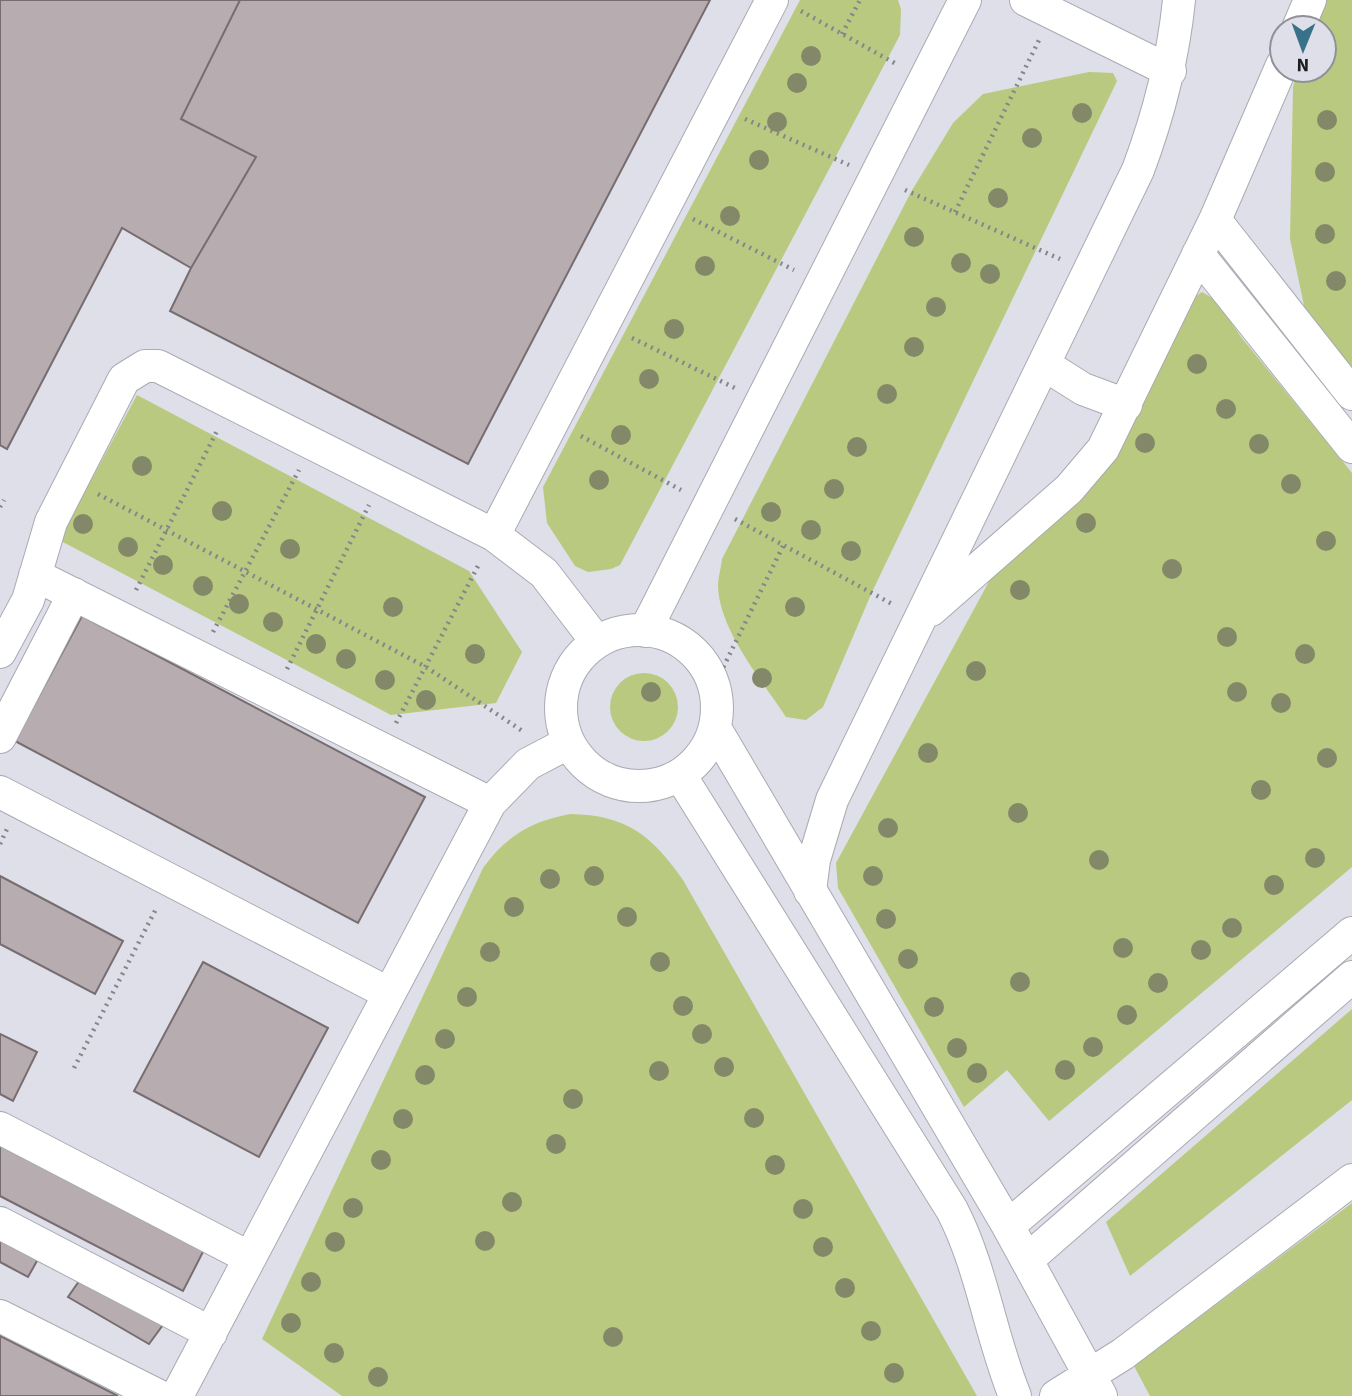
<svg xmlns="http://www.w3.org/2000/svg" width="1352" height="1396" font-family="'Source Sans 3',sans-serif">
	<rect width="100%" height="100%" fill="#dedfe8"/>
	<path fill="#b9c97f" d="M800,0H898L901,9L900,35L620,565L611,569L588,572L575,566L547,523L543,487Z
		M1321,0H1352V375L1306,315L1290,239L1293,87L1298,70H1324V28H1312Z
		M1089,72L1113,73L1117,81L872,592L823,707L806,720L786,717C763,682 719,630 718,586C718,578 721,568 722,559L911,192L953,123L983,94Z
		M1202,292L1217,301L1241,337L1352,473V867L1049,1121L1007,1070L964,1107L838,888L836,863L998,565L1118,430L1188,302Z
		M137,395L469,571L522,652L496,703L391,715L59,540Z
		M610 707a34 34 0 1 1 68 0a34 34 0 1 1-68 0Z
		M570,814C627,815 651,835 683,880L977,1396H342L262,1339L483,868C506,836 532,821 570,814Z
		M1352,1009V1100L1130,1276L1106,1222Z
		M1352,1203V1396H1150L1134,1366Z"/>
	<path fill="#b7adb1" stroke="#776d71" stroke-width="2" d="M0,0H240L181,119L256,157L191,268L122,228L7,449L0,445Z
		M240,0H710L468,464L170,311L191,268L256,157L181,119Z
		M82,616L425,797L358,923L15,741Z
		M0,876L123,941L95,994L0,944Z
		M203,962L328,1028L259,1157L134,1091Z
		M0,1034L37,1052L13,1101L0,1094Z
		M0,1139L206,1246L183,1291L0,1196Z
		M0,1230L42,1252L28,1277L0,1262Z
		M84,1274L168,1318L149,1344L68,1297Z
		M0,1336L118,1396H0Z"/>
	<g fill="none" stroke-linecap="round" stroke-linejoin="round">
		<defs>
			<path id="minor" d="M1026,0L1170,71
				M1298,28L1310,0
				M1215,220L1352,394
				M1198,254L1352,447
				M1045,365L1083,389L1126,405
				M494,535L772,0
				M35,575L490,803
				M931,610L1069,489L1103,449L1215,220L1282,65
				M561 708a78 78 0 1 1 156 0a78 78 0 1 1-156 0Z
				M645,631L965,0
				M0,652L28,600L51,522L124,379L145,366H158L494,535L544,573L597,642
				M715,728L1008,1226L1101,1396
				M0,737L74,594
				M680,775L952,1210C982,1268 990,1335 1015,1396
				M0,792L388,993
				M810,891L814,860L832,800L1138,170C1159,114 1173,60 1179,0
				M0,1128L250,1258
				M0,1223L211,1333
				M1008,1226L1352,933
				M1027,1260L1352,977
				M0,1316L159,1396
				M177,1396L490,803L528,764L568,743
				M1056,1396L1123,1354L1352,1180"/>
		</defs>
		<use href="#minor" stroke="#a9aab3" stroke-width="34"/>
		<path stroke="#85868c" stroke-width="4.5" stroke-dasharray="2 5" stroke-linecap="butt" d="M801,11L898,65
			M842,34L860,0
			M745,119L849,165
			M905,190L1060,259
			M955,212L1039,40
			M693,219L794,270
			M632,338L735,388
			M581,436L681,490
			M98,494L426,667L524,732
			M0,507L4,500
			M735,519L894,605
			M136,590L218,429
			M213,632L299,470
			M287,669L369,505
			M714,686L783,546
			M396,723L479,564
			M0,844L7,829
			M74,1068L157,907"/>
		<use href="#minor" stroke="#fff" stroke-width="32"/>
	</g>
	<g fill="#838968">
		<circle cx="811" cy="56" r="10"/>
		<circle cx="797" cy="83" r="10"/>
		<circle cx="1082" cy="113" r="10"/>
		<circle cx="1327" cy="120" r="10"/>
		<circle cx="777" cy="122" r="10"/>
		<circle cx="1032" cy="138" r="10"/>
		<circle cx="759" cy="160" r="10"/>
		<circle cx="1325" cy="172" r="10"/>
		<circle cx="998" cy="198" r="10"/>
		<circle cx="730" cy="216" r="10"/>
		<circle cx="1325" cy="234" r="10"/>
		<circle cx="914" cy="237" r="10"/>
		<circle cx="961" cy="263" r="10"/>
		<circle cx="705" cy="266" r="10"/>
		<circle cx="990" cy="274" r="10"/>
		<circle cx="1336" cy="281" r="10"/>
		<circle cx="936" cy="307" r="10"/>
		<circle cx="674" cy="329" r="10"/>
		<circle cx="914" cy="347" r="10"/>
		<circle cx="1197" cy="364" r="10"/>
		<circle cx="649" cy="379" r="10"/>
		<circle cx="887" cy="394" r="10"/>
		<circle cx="1226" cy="409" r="10"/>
		<circle cx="621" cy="435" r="10"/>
		<circle cx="1145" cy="443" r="10"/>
		<circle cx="1259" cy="444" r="10"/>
		<circle cx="857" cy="447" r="10"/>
		<circle cx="142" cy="466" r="10"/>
		<circle cx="599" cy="480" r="10"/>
		<circle cx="1291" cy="484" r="10"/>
		<circle cx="834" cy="489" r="10"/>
		<circle cx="222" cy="511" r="10"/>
		<circle cx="771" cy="512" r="10"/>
		<circle cx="1086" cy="523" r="10"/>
		<circle cx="83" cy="524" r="10"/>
		<circle cx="811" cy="530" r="10"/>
		<circle cx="1326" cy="541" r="10"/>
		<circle cx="128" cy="547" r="10"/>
		<circle cx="290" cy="549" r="10"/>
		<circle cx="851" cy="551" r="10"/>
		<circle cx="163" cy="565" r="10"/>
		<circle cx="1172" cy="569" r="10"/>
		<circle cx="203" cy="586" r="10"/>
		<circle cx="1020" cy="590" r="10"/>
		<circle cx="239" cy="604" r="10"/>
		<circle cx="393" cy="607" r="10"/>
		<circle cx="795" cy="607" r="10"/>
		<circle cx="273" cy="622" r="10"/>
		<circle cx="1227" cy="637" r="10"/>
		<circle cx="316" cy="644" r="10"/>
		<circle cx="475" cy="654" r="10"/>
		<circle cx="1305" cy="654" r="10"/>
		<circle cx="346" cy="659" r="10"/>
		<circle cx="976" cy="671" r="10"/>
		<circle cx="762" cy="678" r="10"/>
		<circle cx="385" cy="680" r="10"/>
		<circle cx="651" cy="692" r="10"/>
		<circle cx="1237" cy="692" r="10"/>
		<circle cx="426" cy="700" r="10"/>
		<circle cx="1281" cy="703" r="10"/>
		<circle cx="928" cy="753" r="10"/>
		<circle cx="1327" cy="758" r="10"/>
		<circle cx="1261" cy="790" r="10"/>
		<circle cx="1018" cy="813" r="10"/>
		<circle cx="888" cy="828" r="10"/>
		<circle cx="1315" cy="858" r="10"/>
		<circle cx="1099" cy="860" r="10"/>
		<circle cx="594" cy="876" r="10"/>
		<circle cx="873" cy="876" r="10"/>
		<circle cx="550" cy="879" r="10"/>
		<circle cx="1274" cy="885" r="10"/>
		<circle cx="514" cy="907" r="10"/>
		<circle cx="627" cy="917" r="10"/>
		<circle cx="886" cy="919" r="10"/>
		<circle cx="1232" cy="928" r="10"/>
		<circle cx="1123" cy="948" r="10"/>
		<circle cx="1201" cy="950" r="10"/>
		<circle cx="490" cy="952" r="10"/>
		<circle cx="908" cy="959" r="10"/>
		<circle cx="660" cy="962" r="10"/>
		<circle cx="1020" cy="982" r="10"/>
		<circle cx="1158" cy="983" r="10"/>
		<circle cx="467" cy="997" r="10"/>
		<circle cx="683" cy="1006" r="10"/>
		<circle cx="934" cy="1007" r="10"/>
		<circle cx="1127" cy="1015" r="10"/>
		<circle cx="702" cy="1034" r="10"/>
		<circle cx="445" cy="1039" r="10"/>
		<circle cx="1093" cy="1047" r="10"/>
		<circle cx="957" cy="1048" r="10"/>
		<circle cx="724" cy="1067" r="10"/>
		<circle cx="1065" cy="1070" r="10"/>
		<circle cx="659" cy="1071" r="10"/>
		<circle cx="977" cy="1073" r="10"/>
		<circle cx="425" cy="1075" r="10"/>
		<circle cx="573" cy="1099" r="10"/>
		<circle cx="754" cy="1118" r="10"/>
		<circle cx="403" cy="1119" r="10"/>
		<circle cx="556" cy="1144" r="10"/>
		<circle cx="381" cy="1160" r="10"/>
		<circle cx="775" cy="1165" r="10"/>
		<circle cx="512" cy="1202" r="10"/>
		<circle cx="353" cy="1208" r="10"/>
		<circle cx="803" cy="1209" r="10"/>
		<circle cx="485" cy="1241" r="10"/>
		<circle cx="335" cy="1242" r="10"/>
		<circle cx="823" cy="1247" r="10"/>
		<circle cx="311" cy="1282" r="10"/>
		<circle cx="845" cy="1288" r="10"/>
		<circle cx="291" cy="1323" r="10"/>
		<circle cx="871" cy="1331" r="10"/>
		<circle cx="613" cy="1337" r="10"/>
		<circle cx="334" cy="1353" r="10"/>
		<circle cx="894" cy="1373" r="10"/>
		<circle cx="378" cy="1377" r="10"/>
	</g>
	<g transform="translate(1303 49) rotate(181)"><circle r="33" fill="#dedfe8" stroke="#909198" stroke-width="2"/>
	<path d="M0-5L12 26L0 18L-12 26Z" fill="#38718a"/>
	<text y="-10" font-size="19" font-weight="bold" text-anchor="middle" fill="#1b1c1f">N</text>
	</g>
</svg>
